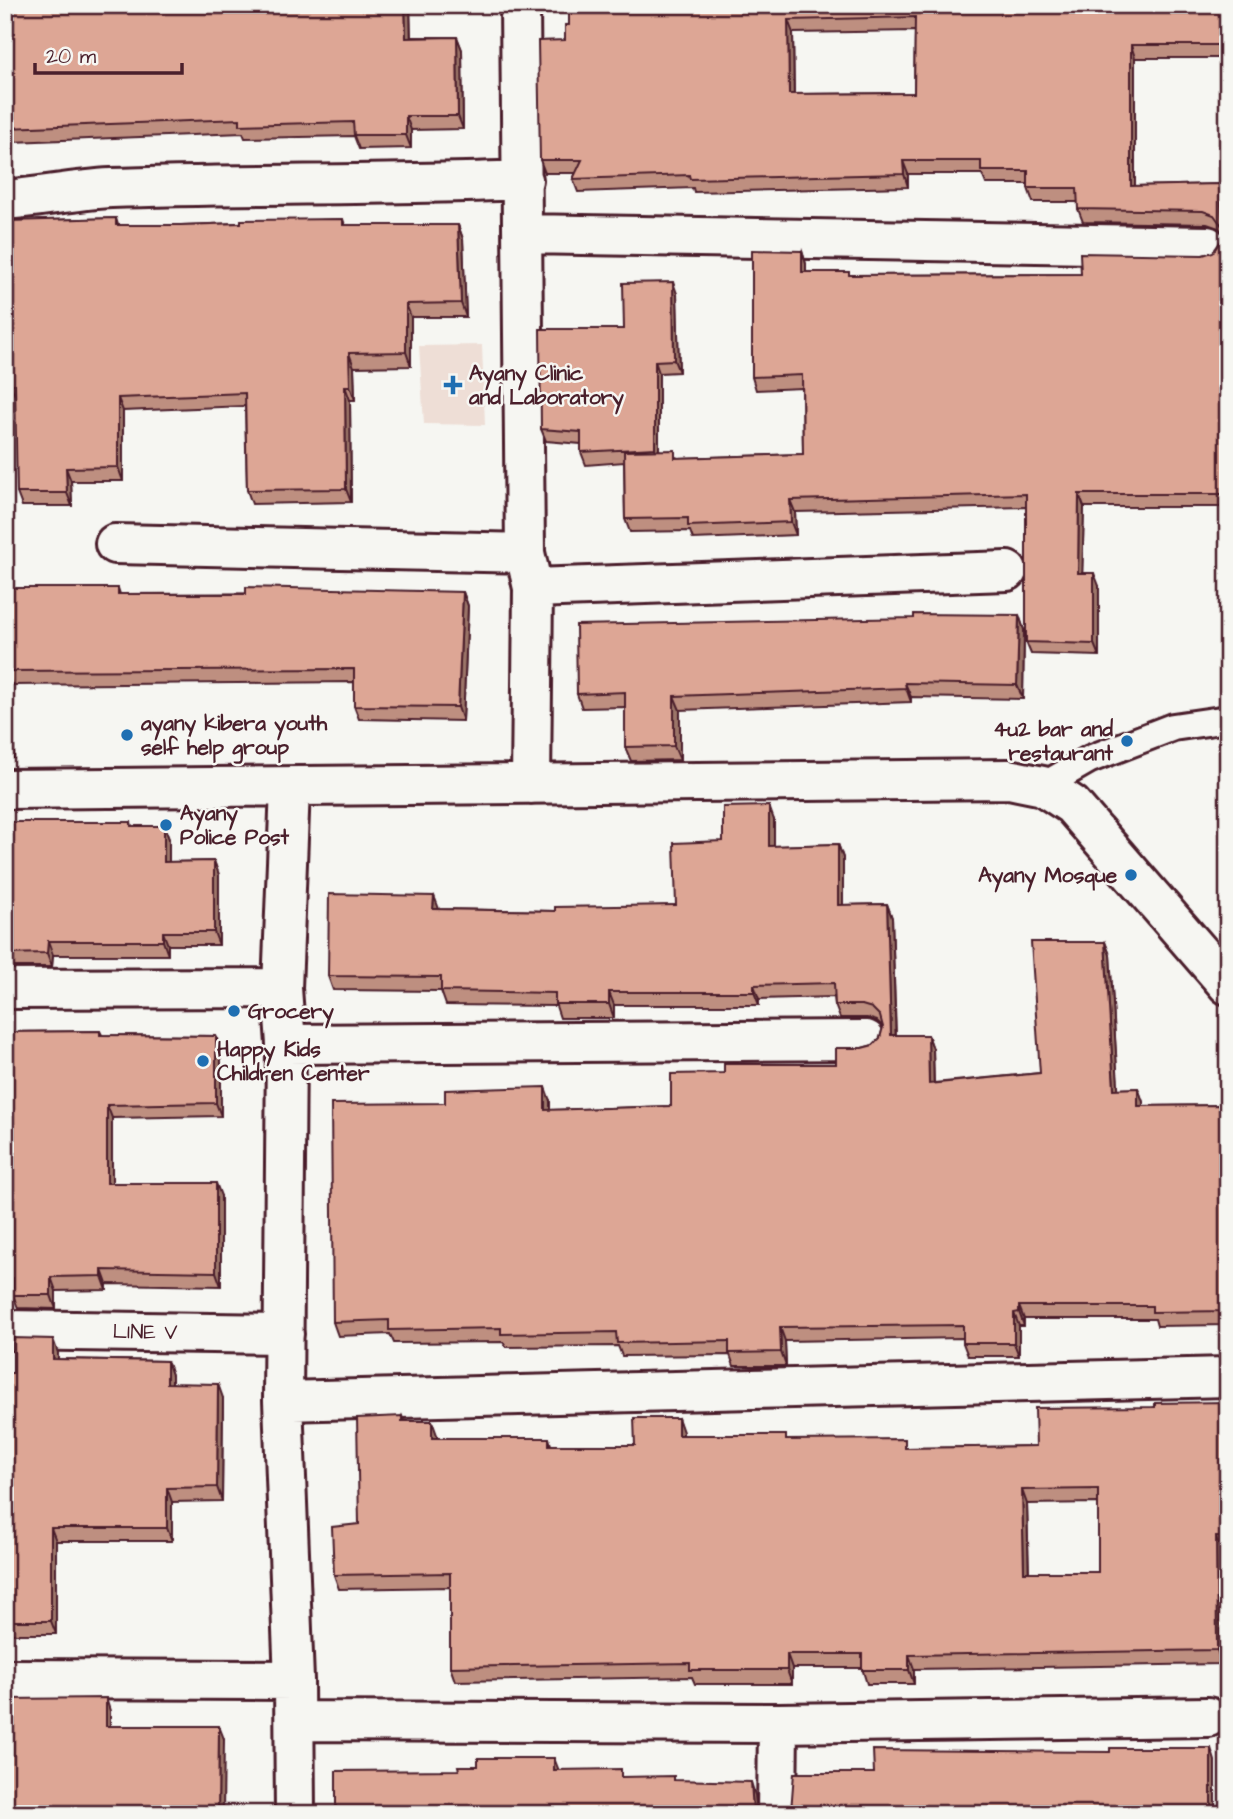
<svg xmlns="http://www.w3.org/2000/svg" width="1233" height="1819" font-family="'Architects Daughter',sans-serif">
	<rect width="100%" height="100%" fill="#f6f6f2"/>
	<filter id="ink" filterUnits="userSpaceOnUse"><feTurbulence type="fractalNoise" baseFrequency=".0143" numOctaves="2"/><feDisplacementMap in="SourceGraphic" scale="14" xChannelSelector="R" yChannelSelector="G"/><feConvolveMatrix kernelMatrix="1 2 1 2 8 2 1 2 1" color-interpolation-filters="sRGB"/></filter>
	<g filter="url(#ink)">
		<path fill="#eeded6" d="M482,345L485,425L424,424L419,346Z"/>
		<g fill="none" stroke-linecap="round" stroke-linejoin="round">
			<defs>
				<path id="lane" d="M1043,786L1090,759L1173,727L1228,719"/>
				<path id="street" d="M520,5L525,553L533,588L531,784
					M5,200C41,197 75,190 111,188C248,183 386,186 523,180
					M524,234L1207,246
					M115,544L525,553
					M533,588L1007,571
					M290,788L282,988L286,1044L283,1401L294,1680L295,1814
					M5,789L1009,779L1043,786L1072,805L1228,985
					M5,989L282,988
					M286,1044L866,1040
					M5,1330L284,1334
					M283,1401L1228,1377
					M5,1679L294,1680
					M295,1721L778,1723L1208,1717
					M777,1814L778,1723"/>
			</defs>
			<use href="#lane" stroke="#4a1f2b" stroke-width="32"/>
			<use href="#street" stroke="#4a1f2b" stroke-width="44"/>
			<use href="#lane" stroke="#f6f6f2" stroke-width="26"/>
			<use href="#street" stroke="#f6f6f2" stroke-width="38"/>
		</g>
		<path fill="#be8f80" stroke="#4a1f2b" stroke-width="2" fill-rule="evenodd" d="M5,5H410L411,37H457L462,50L463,129L411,130V148L359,149L354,136L245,138L243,133L12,142L13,177L5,179Z
			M1228,5V58H1135V186L1220,184L1225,197L1227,239L1219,228L1207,224L1083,222L1078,209V202H1033L1028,188V184H986L982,174H908V187L694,192L693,188L578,192L573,179L576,173H545L540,160L565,40V25ZM915,31L914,93L794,94L793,33Z
			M5,207L14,221L116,218L118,225H181L343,219L345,225H458L463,239L466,317H411V366L354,367L355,400H350L351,502L252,504L247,490L245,406L123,411V481H71L72,506H22L17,493L16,398L10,384L8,322H5Z
			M802,251L806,264V272L850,275L1081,274L1228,251V507H1084L1082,573L1099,586V656L1031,654L1026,642V507L795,512L796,535L693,539L690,531L630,532L625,519L624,462L586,465L581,452V444L546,441L541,429L624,329L677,294L679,372L659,373V450L678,458L803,454L802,388L756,390L752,377Z
			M5,588H118L120,594L463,592L468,606L463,721L359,719L354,706V682L12,685L14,758H5Z
			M1019,615L1024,630L1023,699L911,697V702L680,710V760L631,761L625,747V707L582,708L577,694Z
			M774,820V846L838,844L843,858V905L887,904L892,918L896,1035H928L933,1049L934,1083L1040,1073L1105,942L1110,955L1118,1089L1138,1088L1143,1102V1106L1228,1105V1325L1157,1326L1155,1319H1024V1326H1019V1356H968L963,1343V1338L785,1341L786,1366H734L730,1355L622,1356L618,1346L506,1347L503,1342L394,1343L390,1334L338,1336L333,1322L550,1101V1110L671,1106L724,1073L836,1064L862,1048L873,1045L880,1038L883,1027L877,1021L867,1018H840L835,1005L834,997L759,999V1005H614V1018H560L556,1006L446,1005L441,991L333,990L328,976L434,896L438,909L555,911L676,905L723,841Z
			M5,822H131L132,826H164L169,839V862L214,861L219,875V945H168V955H53L52,967H5Z
			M100,1031L102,1035L216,1036L221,1049V1116L112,1118V1183L221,1196V1286L107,1284V1290L56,1291V1309L18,1308L13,1295V1292H5V1032Z
			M58,1353V1359L167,1361L172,1375V1383L223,1398L222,1501L172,1502V1541H56V1634H11L6,1621L13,1373Z
			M1228,1402V1551H1221L1222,1664L914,1669V1684H867L862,1668H792V1684H695L692,1677L455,1681L450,1667V1587L339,1589L334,1575L359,1524L402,1416L404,1421L437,1435V1438H549L551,1445H635L678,1418L683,1435L908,1448L1036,1446L1155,1407ZM1098,1503V1572H1029L1027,1504Z"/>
		<path fill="#9b7468" stroke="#4a1f2b" stroke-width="2" d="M405,5H410L411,51L406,38Z
			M788,20L793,33L794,107L789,94Z
			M457,37L462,50L463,129L458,116Z
			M1131,45L1135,58V199L1131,186Z
			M406,116L411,130V148L406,135Z
			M7,128L12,142L13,177L8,164Z
			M903,161L908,174V187L904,174Z
			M1220,184L1225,197L1227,239L1222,226Z
			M9,208L14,221H10Z
			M458,225L463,239L466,317L461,303Z
			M1223,238L1228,251V283L1225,274Z
			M802,251L806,264V285L802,272Z
			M673,282L677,294L679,372L674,360Z
			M406,304L411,317V366L406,352Z
			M349,353L354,367L355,400L350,386Z
			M655,361L659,373V460L655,448Z
			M345,386L350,400L351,502L346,489Z
			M118,398L123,411V481L118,467Z
			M66,468L71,481L72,506L67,493Z
			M1079,494L1084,507L1082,586L1078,573Z
			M790,500L795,512L796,535L791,522Z
			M1094,573L1099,586V656L1094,644Z
			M463,592L468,606L463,721L458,707Z
			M1019,615L1024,630L1023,699L1017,685Z
			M7,671L12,685L14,758L9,744Z
			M905,683L911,697V702L906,688Z
			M674,696L680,710V760L674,746Z
			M769,806L774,820V859L769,846Z
			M164,826L169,839V876L164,862Z
			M838,844L843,858V919L838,905Z
			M214,861L219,875V945L214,932Z
			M434,896L439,909H433Z
			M887,904L892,918L896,1049L891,1035Z
			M163,932L168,945V955L163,941Z
			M48,941L53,955L52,967L47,953Z
			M1105,942L1110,955L1119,1102L1114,1089Z
			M754,985L759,999V1005L754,992Z
			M609,992L614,1005V1018L609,1004Z
			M928,1035L933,1049L934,1097L929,1084Z
			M216,1036L221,1049V1116L216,1103Z
			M545,1087L550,1101V1123L545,1110Z
			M1138,1088L1143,1102V1120L1138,1106Z
			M107,1105L112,1118V1196L107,1183Z
			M216,1183L221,1196V1286L216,1272Z
			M102,1270L107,1284V1290L102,1276Z
			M51,1277L56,1291V1309L51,1295Z
			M1019,1306L1024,1319V1326L1019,1312Z
			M1014,1313L1019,1326V1356L1014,1343Z
			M780,1327L785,1341L786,1366L781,1352Z
			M53,1339L58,1353V1373L53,1359Z
			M167,1361L172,1375V1397L167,1383Z
			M218,1384L223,1398L222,1501L217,1487Z
			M678,1418L683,1432V1449L678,1435Z
			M432,1421L437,1435V1452L432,1438Z
			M167,1488L172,1502V1541L167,1528Z
			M1022,1490L1027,1504L1029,1586L1024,1572Z
			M51,1528L56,1541V1634L51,1621Z
			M1216,1537L1221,1551L1222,1664L1217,1650Z
			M787,1654L792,1668V1684L787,1670Z
			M909,1655L914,1669V1684L909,1670Z
			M106,1698L110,1711V1739L106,1726Z
			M219,1726L224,1739L223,1814H218Z
			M1211,1748L1215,1761V1814H1211Z
			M554,1758L559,1771L554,1770Z
			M751,1782L755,1795L757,1814H754L753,1811Z"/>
		<path fill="#dda695" stroke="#4a1f2b" stroke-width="2" fill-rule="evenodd" d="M5,5H405L406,38L457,37L458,116H406V135H354L353,122L240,125V119L7,128L8,164H5Z
			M569,5H1228V45H1131V186L1220,184L1222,226L1214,215L1203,211L1078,209L1077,188H1028V171H981V161H903L904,174L690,179L689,175L573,179L582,160H540L538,41L565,40V25H569ZM915,17L914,93L789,94L788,20Z
			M5,207L9,208L10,221L116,218V225H181L241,223V220L343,219V225H458L461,303L406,304V352L349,353L350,386H345L346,489L247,490L245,393L118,398V467L66,468L67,493H17L15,384H10L8,308H5Z
			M1223,238L1225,274H1228V494H1079L1078,573H1094V644L1026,642V494L790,500L791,522L688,526V518L625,519L624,451L675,450V458L803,454L802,375L752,377V250L802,251V272H849V275L1081,274L1080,253L1203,255L1213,252Z
			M673,282L674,360L655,361V448L581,452V432L541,429L540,329H624L623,283Z
			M246,587L463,592L458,707L354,706V669L7,671L9,744H5V588H118V594H246Z
			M914,614L1019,615L1017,685L905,683L906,688L674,696V746L625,747V692L577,694L576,625L914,618Z
			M769,806V846L838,844V905L887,904L891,1035H928L929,1084L1040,1073L1031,942H1105L1114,1089L1138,1088V1106L1228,1105V1311L1152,1312V1306H1019V1312L1014,1313V1343H963V1325L780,1327L781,1352L729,1353V1341L617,1343L616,1332L501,1334V1328L389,1330V1320L333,1322L331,1104L445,1103V1090L545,1087V1110L671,1106V1074L724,1073V1064H836V1048H862L873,1045L880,1038L883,1027L880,1016L872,1008L862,1005H835L834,983L754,985V992H609V1004H555V993L441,991V977L328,976L329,894L434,896L433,909L555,911V907L676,905L674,843L723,841V807Z
			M5,822H131V826H164V862L214,861V932H163V941H48L47,953L5,954Z
			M100,1031V1035L216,1036V1103L107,1105V1183H216V1272L102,1270V1276L51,1277V1295H13V1278H5V1032Z
			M13,1338L53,1339V1359L167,1361V1383L218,1384L217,1487L167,1488V1528H51V1621H6L5,1373H13Z
			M1228,1402V1537H1216L1217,1650L909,1655V1670H862V1654H787V1670H690V1663L450,1667V1573L334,1575L332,1527L359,1524L357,1418L402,1416V1421H432V1438H549V1445H635L634,1418H678V1435H786V1440L905,1439V1448L1036,1446L1035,1408L1155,1407V1403ZM1098,1489V1572H1024L1022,1490Z
			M106,1698V1726H219L218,1814H5V1699Z
			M1110,1748H1211V1814H789L791,1811L794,1773H874L873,1750L1110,1752Z
			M478,1758H554V1770L621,1769V1777L674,1776V1780L751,1782L753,1811L755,1814H336V1771L459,1770L458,1766H478Z"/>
	</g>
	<g fill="#1f6fb2" stroke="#f6f6f2" stroke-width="2.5">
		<path d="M449.5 374.5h7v7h7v7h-7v7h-7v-7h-7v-7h7z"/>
		<circle cx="127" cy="735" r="7"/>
		<circle cx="1127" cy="741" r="7"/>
		<circle cx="166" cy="825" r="7"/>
		<circle cx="1131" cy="875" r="7"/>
		<circle cx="234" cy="1011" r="7"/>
		<circle cx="203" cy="1061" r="7"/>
	</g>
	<g text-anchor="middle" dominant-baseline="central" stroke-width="5" stroke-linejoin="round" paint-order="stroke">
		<g font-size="21" font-weight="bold" fill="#4a1f2b" stroke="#f6f6f2" text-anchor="start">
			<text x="469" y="373">Ayany Clinic<tspan x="469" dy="24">and Laboratory</tspan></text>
			<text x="141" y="723">ayany kibera youth<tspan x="141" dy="24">self help group</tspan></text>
			<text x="1113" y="729" text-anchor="end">4u2 bar and<tspan x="1113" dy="24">restaurant</tspan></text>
			<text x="180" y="813">Ayany<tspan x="180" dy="24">Police Post</tspan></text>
			<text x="1117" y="875" text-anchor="end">Ayany Mosque</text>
			<text x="248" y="1011">Grocery</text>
			<text x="217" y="1049">Happy Kids<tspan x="217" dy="24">Children Center</tspan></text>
		</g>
		<g font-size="21" fill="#4a1f2b" stroke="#f6f6f2">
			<text transform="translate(145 1332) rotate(1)">LINE V</text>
		</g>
	</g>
	<rect width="1233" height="1819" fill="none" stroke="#f6f6f2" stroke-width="28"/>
	<rect x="14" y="14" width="1205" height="1791" fill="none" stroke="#4a1f2b" stroke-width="2.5" filter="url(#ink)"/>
	<path d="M35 63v10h147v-10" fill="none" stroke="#4a1f2b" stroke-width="3.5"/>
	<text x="46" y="63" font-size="21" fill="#4a1f2b" stroke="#f6f6f2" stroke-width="5" paint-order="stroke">20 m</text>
</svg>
